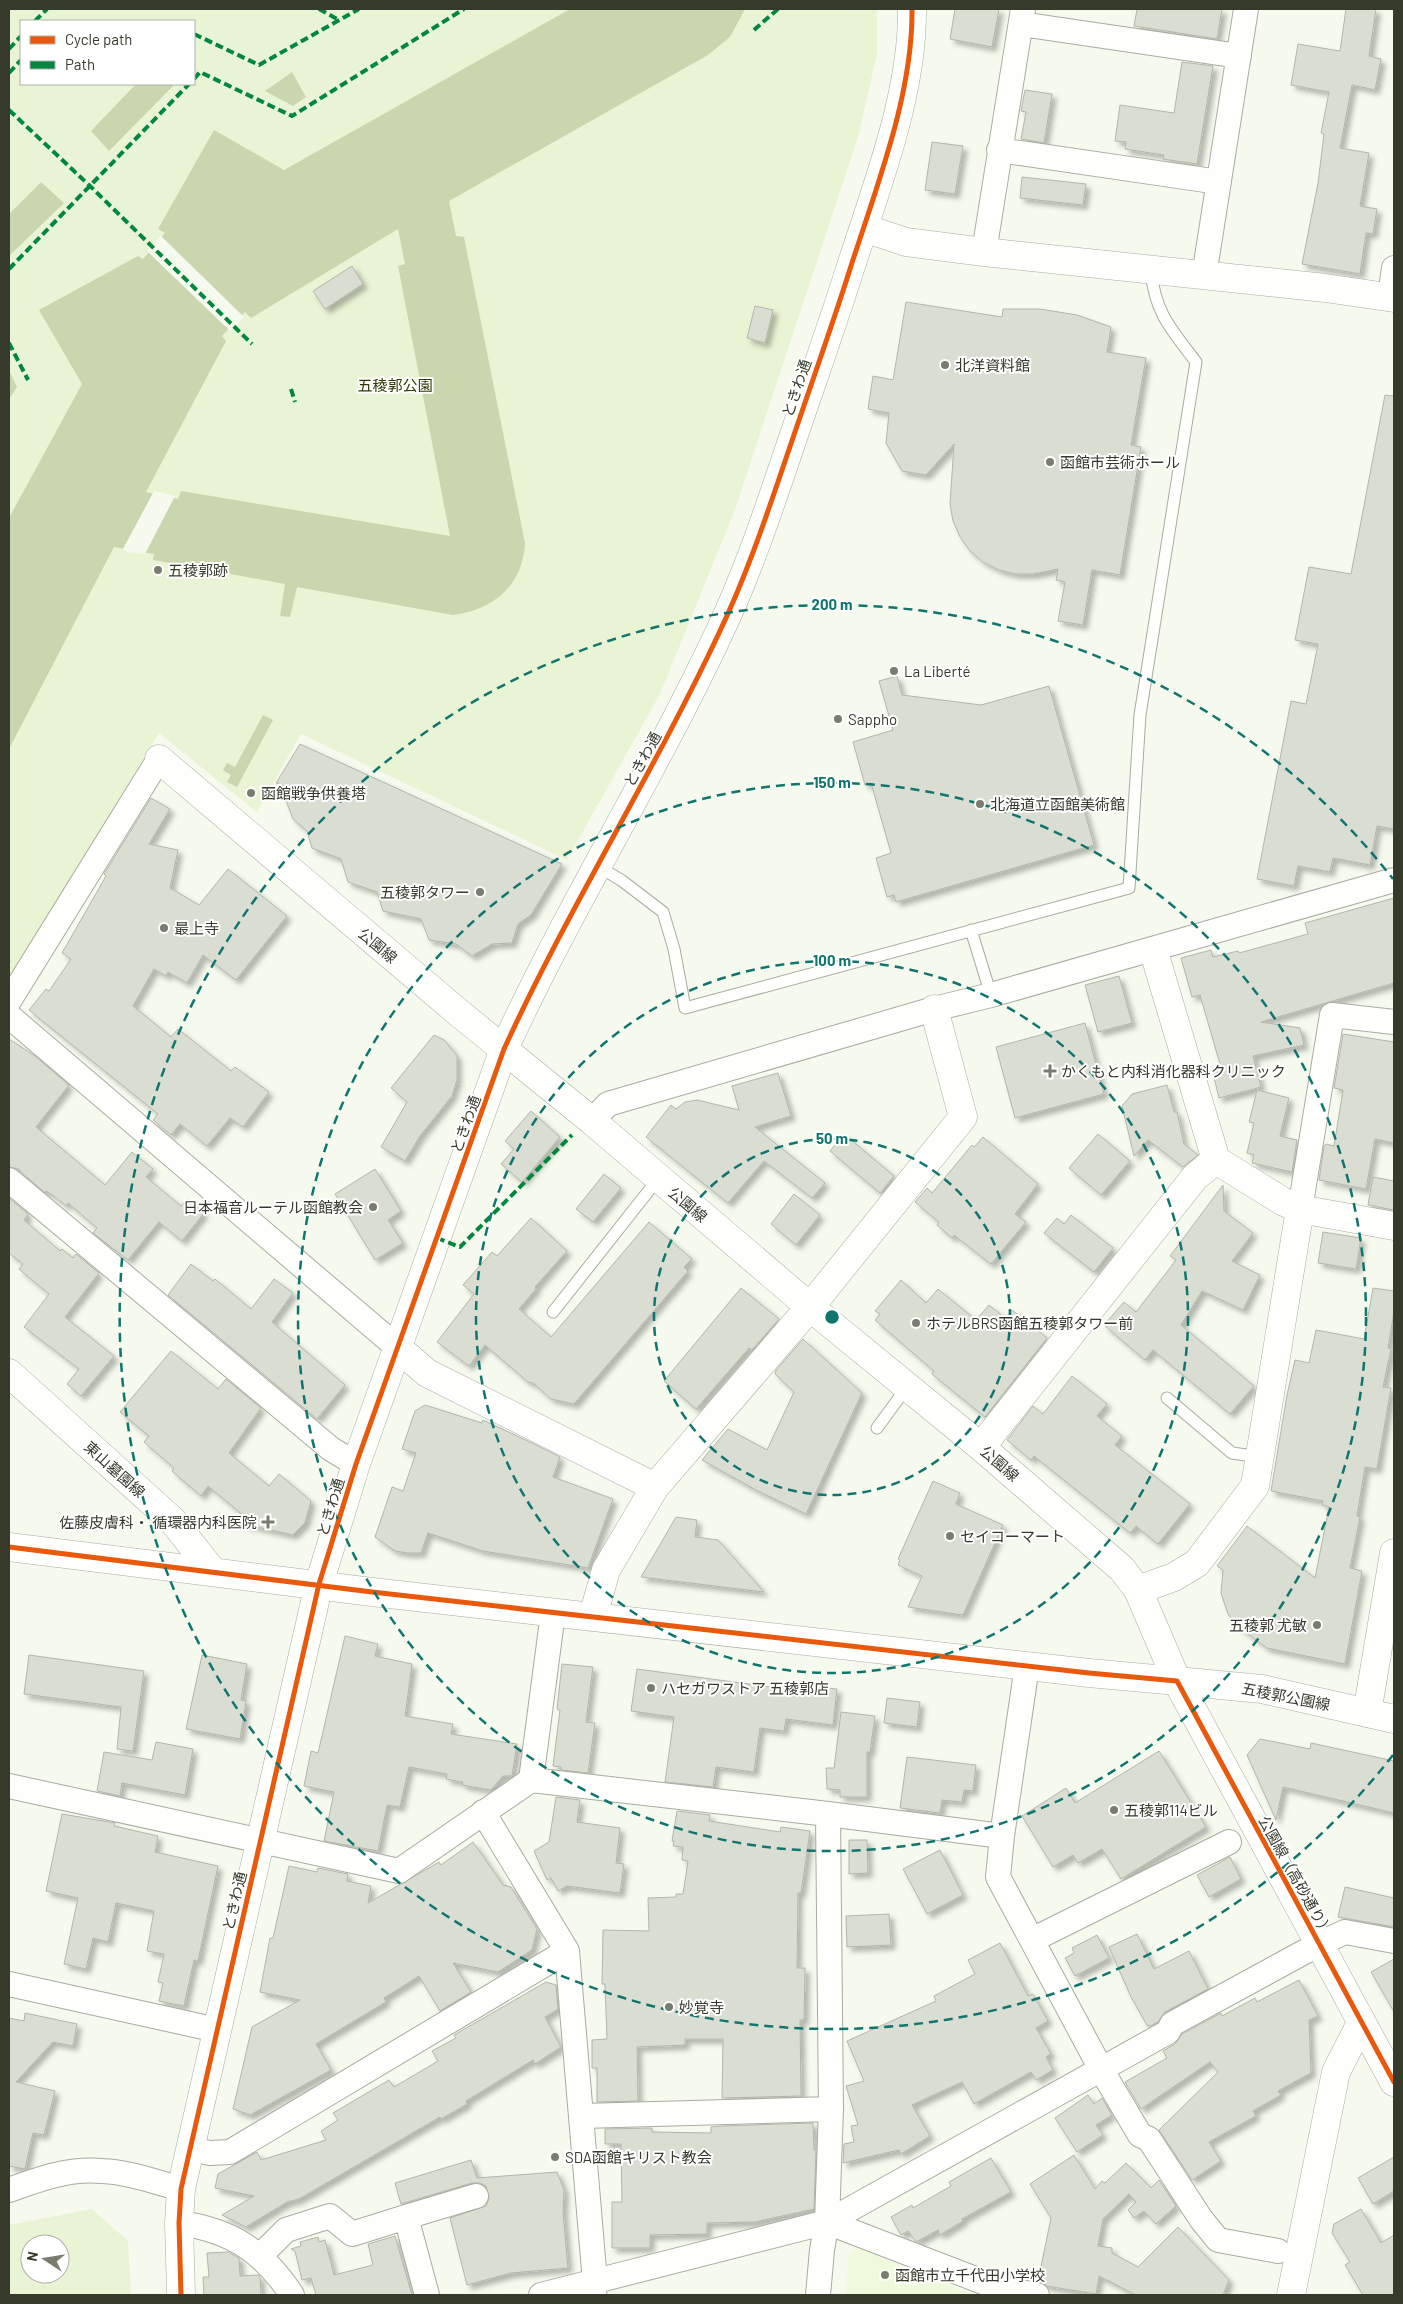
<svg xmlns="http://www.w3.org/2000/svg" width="1403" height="2304" font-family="Barlow,'Noto Sans JP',sans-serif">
	<defs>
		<filter id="shadow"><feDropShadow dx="4.5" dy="4.5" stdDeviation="2.5" flood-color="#0004"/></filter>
	</defs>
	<rect width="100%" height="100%" fill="#f6faee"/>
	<path fill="#eff9db" d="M858,2248L973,2295H846L849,2254Z"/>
	<path fill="#e9f4d4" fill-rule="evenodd" d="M9,9H877V54L858,137L735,510L660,694L567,860L301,734L257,812L159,733L9,980ZM21,21H194V84H21Z
		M92,2209L128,2241L131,2295H9V2225ZM30,2244H60V2274H30Z"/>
	<path fill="#c9d6ae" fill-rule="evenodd" d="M570,9H745L730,37L708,55L449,201L456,236L464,237L525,543C523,585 494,610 453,615L297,587L290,617L280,616L285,584L153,560L154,554L114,547L9,749V518L82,384L39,310L138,256L143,259L165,233L158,229L214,130L284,170ZM398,229L405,264L398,266L450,536L181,491L178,499L146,492L226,341L222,336L245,312L251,318Z
		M292,72L306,97L293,106L265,91Z
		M136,84H175L109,151L91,131Z
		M41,182L64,203L9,256V214Z
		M9,370L17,387L9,399Z
		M263,715L273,720L237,787L227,782L231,775L223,770L227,763L235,767Z"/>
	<path fill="#f6faee" d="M161,236L244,317L230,331L147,251Z
		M154,491L175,496L145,554L127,552L123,549Z"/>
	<path fill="#daded2" stroke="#b2b6aa" filter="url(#shadow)" d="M955,9H999L992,47L950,39Z
		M1137,9H1222L1217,39L1134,26Z
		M1346,9H1376L1369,56L1381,59L1375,90L1352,85L1340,148L1369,153L1360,206L1377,209L1373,234L1366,233L1360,274L1302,264L1318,183L1324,134L1321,133L1329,92L1291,85L1298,44L1340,51Z
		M1182,62L1213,66L1197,164L1163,159L1164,155L1125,149L1126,142L1115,141L1120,105L1174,113Z
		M1025,90L1052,94L1044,143L1021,139L1026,112L1021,111Z
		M932,142L963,146L955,194L925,190Z
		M1022,177L1086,184L1083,205L1020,198Z
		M352,266L363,284L325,309L313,291Z
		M906,302L1002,317L1003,309H1040L1077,315L1111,327L1107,352L1146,358L1131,445L1141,447L1120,575L1092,570L1083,625L1058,621L1065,582L1056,580L1058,569L1033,574H1015L999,570L983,562L970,551L960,537L953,521L950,504L954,444L926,475L902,471L886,443L889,413L868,409L873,376L893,380Z
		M755,306L773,310L765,343L747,338Z
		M1385,395L1394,396V829L1377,826L1370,865L1333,858L1330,872L1298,866L1294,886L1257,879L1291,701L1306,704L1318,644L1295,640L1309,567L1351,574Z
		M897,676L902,695L981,705L1049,686L1094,845L896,902L894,895L887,897L876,858L891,853L871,783L865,785L853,742L893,730L879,681Z
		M300,744L562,864L531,915L518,924L512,943L492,944L472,956L456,944L429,940L421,919L383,911L377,892L348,882L341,859L312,848L307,831L293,819L285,798L287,787L276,783Z
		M151,798L170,809L149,844L178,850L170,888L199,905L228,869L287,916L236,980L203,955L187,983L168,972L166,976L154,969L133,1006L171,1037L178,1029L231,1071L235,1067L269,1092L243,1127L230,1118L207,1146L180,1124L171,1135L153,1120L158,1114L29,1010L46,989L49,991L71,959L62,953L106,876L104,874Z
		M1394,898V983L1261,1022L1300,1028L1304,1045L1253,1056L1261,1087L1219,1098L1213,1073L1222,1071L1200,995L1192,997L1181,958L1211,950L1213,957L1238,951L1239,953L1308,934L1305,923Z
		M1119,976L1132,1023L1098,1032L1085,985Z
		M1085,1023L1104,1094L1015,1118L996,1047Z
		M1343,1034L1394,1042V1143L1375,1139L1366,1189L1319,1180L1324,1146L1326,1144L1334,1146L1343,1090L1334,1088Z
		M434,1035L444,1040L457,1056V1080L452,1096L420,1136L405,1161L381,1147L407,1102L391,1088Z
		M9,1039L35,1056L69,1085L36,1127L105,1185L132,1152L153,1169L146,1177L181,1206L187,1199L204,1213L182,1241L159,1222L128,1260L93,1233L97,1228L68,1203L66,1206L54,1196L46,1191L45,1193L18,1169L9,1167Z
		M778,1073L791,1116L755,1127L825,1183L812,1198L764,1161L728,1203L646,1137L671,1105L676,1109L685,1102L697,1100L739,1110L732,1086Z
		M1167,1085L1174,1112H1177L1184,1144L1198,1155L1183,1167L1148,1140L1134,1156L1122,1106L1132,1094Z
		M1257,1090L1289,1098L1280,1136L1297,1140L1292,1172L1252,1163L1254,1155L1247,1153L1254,1123L1249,1122Z
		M531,1111L560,1137L522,1182L501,1164L514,1149L505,1141Z
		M844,1134L894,1176L880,1193L830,1151Z
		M1098,1134L1130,1161L1101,1195L1069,1168Z
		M983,1137L1038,1184L1015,1214L1026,1222L991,1264L954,1235L952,1238L937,1225L939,1222L915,1202L927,1188L932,1193L972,1145L974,1147Z
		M375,1169L401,1211L388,1220L403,1243L375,1260L335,1194Z
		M604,1174L621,1188L593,1222L576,1209Z
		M1373,1177L1394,1181V1210L1368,1205Z
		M1223,1185L1224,1211L1253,1233L1232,1261L1260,1275L1243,1310L1202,1291L1181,1325L1254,1386L1230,1414L1153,1350L1145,1360L1104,1325L1124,1302L1136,1312L1176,1260L1170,1256Z
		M794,1194L820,1215L796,1245L771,1224Z
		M9,1198L28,1214L24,1220L60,1251L62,1249L73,1258L76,1254L99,1273L65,1317L114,1356L81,1396L67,1384L79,1369L24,1327L49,1294L19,1269L23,1264L9,1253Z
		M1071,1215L1113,1248L1094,1272L1044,1233L1057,1218L1064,1224Z
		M531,1218L567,1251L535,1287L536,1289L519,1309L551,1337L649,1222L692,1259L684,1267L688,1271L574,1404L551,1399L533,1383L528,1382L485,1345L469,1366L437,1342L474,1294L463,1285L492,1252L497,1256Z
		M1323,1232L1361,1238L1356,1269L1318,1263Z
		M191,1264L213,1281L215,1279L251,1309L274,1279L293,1293L272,1322L345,1385L317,1419L168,1295Z
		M901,1280L926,1303L938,1289L976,1320L989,1305L1005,1318L1012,1310L1047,1338L985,1417L932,1374L934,1371L875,1320L880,1314L875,1311Z
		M741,1288L779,1319L752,1350L749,1348L696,1409L664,1381Z
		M1373,1288L1394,1291V1312L1388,1348L1391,1349L1383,1387L1391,1388L1377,1469L1365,1467L1357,1516L1360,1517L1350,1568L1362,1571L1345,1664L1267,1648L1235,1624L1228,1614L1221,1593L1223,1570L1217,1566L1247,1526L1315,1578L1329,1507L1322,1505L1323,1501L1271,1491L1287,1395L1295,1360L1309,1363L1316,1330L1364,1339Z
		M803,1339L862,1393L806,1514L756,1490L702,1460L728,1429L767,1450L794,1392L775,1374L776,1370Z
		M171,1351L218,1389L226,1379L261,1408L229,1453L269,1486L279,1474L311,1501L305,1523L293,1535L239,1523L244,1516L208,1486L201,1496L172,1471L174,1468L144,1442L149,1436L120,1412Z
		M1072,1376L1107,1404L1097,1416L1122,1436L1115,1445L1190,1504L1158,1544L1136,1526L1130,1533L1034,1456L1031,1460L1007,1440L1033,1406L1043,1414Z
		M425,1405L482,1423L483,1420L532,1443L560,1457L553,1477L613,1499L588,1568L483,1551L428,1533L421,1553H408L395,1551L375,1537L392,1487L403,1491L416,1453L402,1449L415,1411Z
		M933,1481L960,1493L956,1504L1003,1525L963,1615L908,1607L922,1576L898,1565L900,1560L898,1559Z
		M676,1517L697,1520L695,1537L718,1540L764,1592L641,1577Z
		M345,1636L378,1644L375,1656L412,1664L405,1716L453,1724L451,1734L517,1744L512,1776H503L491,1790L462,1785L463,1782L446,1779L447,1774L409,1767L400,1807L387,1805L378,1851L324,1841L334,1792L304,1786L311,1751L318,1753Z
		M29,1655L144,1671L133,1751L117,1749L121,1707L24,1694Z
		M202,1655L247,1664L241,1700L246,1701L240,1739L186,1729Z
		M562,1664L593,1667L586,1722L595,1723L588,1773L561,1770V1767L553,1766L560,1710L557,1709Z
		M637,1669L771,1687L772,1682L837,1689L833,1725L786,1719L784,1731L760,1728L754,1772L716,1767L713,1787L665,1782L674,1717L631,1711Z
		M887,1698L920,1702L917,1727L884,1723Z
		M841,1712L875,1716L870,1752H867V1797H840V1790L827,1789L826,1768H834Z
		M1260,1739L1310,1749L1311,1743L1394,1761V1813L1283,1787L1276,1820L1247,1755Z
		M156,1742L193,1749L185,1795L122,1783L120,1796L97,1791L104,1752L152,1760Z
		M1159,1751L1206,1827L1121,1879L1102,1849L1078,1863L1073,1855L1053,1867L1022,1816L1066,1788L1075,1803Z
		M907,1757L976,1765L973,1791L964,1790L962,1802L942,1800L940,1813L900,1808Z
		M556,1797L580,1800L577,1822L620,1828L616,1863L624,1864L620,1893L567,1886L558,1891L551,1878L547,1880L534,1851L549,1842Z
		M677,1811L710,1815L709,1821L780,1832L781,1827L810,1831L801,1893H798L797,1968H805L804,2020H800L801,2096L722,2098L723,2039H685V2045L637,2047L638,2101L597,2102V2068H592V2040L607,2039L605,1984H602L603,1930L649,1931L648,1898L676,1897V1894H683L688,1861L682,1860L683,1847L673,1846L674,1841H672Z
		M62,1814L115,1823L114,1826L158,1836L155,1852L218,1866L198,1961L194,1960L184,2006L159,2001L163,1983L158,1982L164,1954L147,1951L154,1911L116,1903L108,1942L93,1938L86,1969L64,1964L78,1898L46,1891Z
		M849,1840H867L868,1873L849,1874Z
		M473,1842L503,1885L511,1887L537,1929L532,1950L498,1972L453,1963L471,1992L440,2011L419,1976L384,1998L386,2002L316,2044L331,2070L250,2115L233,2109L252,2027L300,2000L260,1992L270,1938H273L289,1866L317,1872L318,1868L348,1874L347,1881L371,1886L368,1903L439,1862L441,1865Z
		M940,1850L963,1895L927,1914L903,1869Z
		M1230,1857L1241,1879L1209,1897L1197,1875Z
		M1345,1887L1394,1898V1927L1338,1917Z
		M889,1914L891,1945L847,1947L846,1916Z
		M1137,1934L1154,1969L1189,1951L1208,1989L1165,2012L1158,2022L1150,2026L1147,2025L1131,1997L1109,1947Z
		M1097,1935L1109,1958L1075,1976L1065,1958L1074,1953L1072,1948Z
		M1000,1943L1028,1996L1033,1994L1048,2021L1036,2028L1051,2054L1046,2057L1053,2070L1036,2080L1031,2072L974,2104L962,2082L912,2105L930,2136L901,2154L899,2150L843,2163L844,2144L854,2142L851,2126L858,2125L846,2086L864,2081L847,2041L936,2001L934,1996L975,1974L968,1960Z
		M1394,1959V2012L1371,1972Z
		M1299,1980L1318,2016L1309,2020L1311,2073L1278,2091L1281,2095L1253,2111L1256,2116L1209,2142L1221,2161L1192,2180L1159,2130L1218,2072L1210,2062L1141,2109L1125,2082L1167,2058L1163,2051L1175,2044L1182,2034L1221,2013L1222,2016L1255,1998L1257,2002Z
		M546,1982L556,1985L558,2009L545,2017L561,2047L535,2064L533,2060L466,2101L467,2104L441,2119L440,2117L299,2199L287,2202L246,2227L222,2215L254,2196L215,2188L218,2174L257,2152L261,2160L326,2140L321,2131L338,2120L333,2113L389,2080L394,2087L438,2061L432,2051L456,2038L454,2035Z
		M25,2013L77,2024L73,2046L53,2042L16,2082L55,2091L44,2135L33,2133L25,2169L9,2166V2018L24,2021Z
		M1088,2095L1094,2104L1102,2098L1112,2115L1096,2125L1103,2135L1077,2152L1055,2118Z
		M813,2123L814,2150H816L814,2209L755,2222L707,2223V2234L650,2235V2248H612V2202H622L621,2144H605V2129L652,2128V2132L711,2133V2127L721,2126Z
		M1074,2155L1095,2189L1102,2181L1105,2183L1126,2163L1151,2188L1159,2180L1176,2206L1156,2224L1144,2211L1134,2218L1128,2210L1136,2202L1129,2194L1103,2219L1098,2246L1112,2248V2253L1138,2267L1178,2227L1229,2280L1223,2295H1136L1099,2276L1096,2294L1047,2286L1038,2281L1051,2218L1030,2184Z
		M1394,2157V2191L1373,2204L1358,2178Z
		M991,2158L1011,2192L962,2219L963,2221L940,2235L938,2230L916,2242L908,2231L901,2235L891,2217L912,2205L913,2208L951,2186L949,2182Z
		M471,2160L477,2178L557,2172L564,2190L563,2212L568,2268L511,2273L467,2285L450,2218L486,2206L489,2199L486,2186L480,2183H472L401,2204L395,2183Z
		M1361,2209L1381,2243L1394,2235V2295H1363L1345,2265L1350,2262L1332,2233L1334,2224Z
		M395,2236L412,2295H316L311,2278L302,2280L295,2251L291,2249L301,2246L300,2242L318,2237L319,2242L325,2240L334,2275L373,2265L368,2244Z
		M228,2252L239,2258L240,2276L259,2275L260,2277L261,2295H204L203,2277H209L207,2253Z"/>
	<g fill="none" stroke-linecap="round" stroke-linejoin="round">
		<defs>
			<path id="service" d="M597,866L621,880L663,912L674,949L685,1008L1129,888L1140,715L1196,362C1171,329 1155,313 1151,271
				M971,930L991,995
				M553,1312L658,1179
				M1167,1398L1232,1453L1260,1457
				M877,1428L907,1387"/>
			<path id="minor" d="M1021,24L1239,56
				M999,150L1219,182
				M984,252L1023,9
				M1204,276L1246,9
				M1390,297L1394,268
				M9,1001L159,759
				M9,1016L397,1347
				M592,1121L608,1104L934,1009L991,995L1394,880
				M9,1180L331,1449L356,1464
				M1300,1209L1332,1015L1394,1022
				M1027,1666L1002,1836L998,1877L1102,2071L1140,2135L1149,2139L1201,2219L1218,2240L1278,2251
				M531,1780L553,1613
				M9,1786L399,1871L531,1780L828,1814L1002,1836
				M483,1812L567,1951L595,2282L594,2295
				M1032,1940L1229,1842
				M9,1984L217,2030
				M582,2116L831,2109
				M189,2149L210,2153L230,2152L567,1951
				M9,2190C39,2179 69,2168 102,2171C128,2172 156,2182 181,2189
				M406,2217L476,2196
				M827,2222L996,2287L1037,2295
				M179,2223C231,2230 263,2251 292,2295
				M260,2256L286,2230L330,2216L352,2234L406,2217L427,2295
				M541,2295L827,2222L1168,2032L1172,2024L1319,1944L1345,1932L1394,1941
				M818,2295L822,2250L827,2222L831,2109L828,1814"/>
			<path id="tertiary" d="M864,228L906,242L984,252L1325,288L1394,298
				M1156,959L1216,1160L1282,1201L1300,1209L1394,1226
				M397,1347L427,1373L655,1487
				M9,1373L173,1521L213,1572
				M981,1447L1195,1177L1216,1160
				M9,1547L372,1592L1089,1673L1177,1681L1394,2082
				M1138,1590L1174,1577L1197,1563L1255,1486L1300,1209
				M593,1616L606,1570L655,1487L810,1307L963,1117L934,1009
				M1367,1713L1394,1553
				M181,2295L179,2223L181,2189L319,1584L356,1464L504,1049C569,907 653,774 719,633C751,566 773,496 797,426C815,373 834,320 851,266C877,185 913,94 912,9
				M1291,2295L1336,2072L1361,2023"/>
			<path id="secondary" d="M159,759L459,1013L592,1121L810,1307L981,1447L1122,1569L1138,1590L1177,1681L1262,1689L1394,1719"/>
		</defs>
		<use href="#service" stroke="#a8aca0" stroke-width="13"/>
		<use href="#minor" stroke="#a8aca0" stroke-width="26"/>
		<use href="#tertiary" stroke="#a8aca0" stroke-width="29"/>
		<use href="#secondary" stroke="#a8aca0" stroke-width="29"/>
		<use href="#service" stroke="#fefefc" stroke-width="11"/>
		<use href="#minor" stroke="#fefefc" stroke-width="24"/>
		<use href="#tertiary" stroke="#fefefc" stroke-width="28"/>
		<use href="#secondary" stroke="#fefefc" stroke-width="28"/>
		<path stroke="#00873e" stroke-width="4" stroke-dasharray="8 4" stroke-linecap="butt" d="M319,9L339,20
			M35,21L47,9
			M754,30L778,9
			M194,34L259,65L359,9
			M9,49L21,36
			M9,73L21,60
			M194,79L200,72L292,116L464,9
			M9,110L90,186L252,344
			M9,269L189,84
			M9,343L28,380
			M291,389L295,402
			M437,1238L460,1247L572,1135"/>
		<defs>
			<path id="cycleway" d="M9,1547L372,1592L1089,1673L1177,1681L1394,2082
				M181,2295L179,2223L181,2189L319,1584L356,1464L504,1049C569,907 653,774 719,633C751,566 773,496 797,426C815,373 834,320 851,266C877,185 913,94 912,9"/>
		</defs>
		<use href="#cycleway" stroke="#fff" stroke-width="8"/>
		<use href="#cycleway" stroke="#e8590c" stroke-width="5"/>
	</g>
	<g fill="none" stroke="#0f766e" stroke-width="2.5" stroke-dasharray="9 6">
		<circle cx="832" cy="1317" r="178"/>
		<circle cx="832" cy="1317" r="356"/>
		<circle cx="832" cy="1317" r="534"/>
		<path d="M1393 1755A712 712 0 1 1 1393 879"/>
	</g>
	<g fill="#797d6f" stroke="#fff" stroke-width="2">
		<circle cx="945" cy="365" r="5"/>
		<circle cx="1050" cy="462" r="5"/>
		<circle cx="158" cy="570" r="5"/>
		<circle cx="894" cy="671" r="5"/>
		<circle cx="838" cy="719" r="5"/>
		<circle cx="251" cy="793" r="5"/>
		<circle cx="980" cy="804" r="5"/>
		<circle cx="480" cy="892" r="5"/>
		<circle cx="164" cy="928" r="5"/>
		<path d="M1047.5 1063.5h5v5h5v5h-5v5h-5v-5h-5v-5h5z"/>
		<circle cx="373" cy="1207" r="5"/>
		<circle cx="916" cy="1323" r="5"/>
		<path d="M265.5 1514.5h5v5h5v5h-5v5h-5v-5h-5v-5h5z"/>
		<circle cx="950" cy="1536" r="5"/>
		<circle cx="1317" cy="1625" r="5"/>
		<circle cx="651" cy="1688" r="5"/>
		<circle cx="1114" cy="1810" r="5"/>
		<circle cx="669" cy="2007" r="5"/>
		<circle cx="555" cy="2157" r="5"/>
		<circle cx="885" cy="2275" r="5"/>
	</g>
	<g text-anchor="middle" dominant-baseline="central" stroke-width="4" stroke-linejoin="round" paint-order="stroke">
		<g font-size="15" fill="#353a2b" stroke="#fff" text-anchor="start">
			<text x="955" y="365">北洋資料館</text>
			<text x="1060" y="462">函館市芸術ホール</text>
			<text x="168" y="570">五稜郭跡</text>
			<text x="904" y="671">La Liberté</text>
			<text x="848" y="719">Sappho</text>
			<text x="261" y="793">函館戦争供養塔</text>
			<text x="990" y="804">北海道立函館美術館</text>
			<text x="470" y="892" text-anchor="end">五稜郭タワー</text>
			<text x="174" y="928">最上寺</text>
			<text x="1061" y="1071">かくもと内科消化器科クリニック</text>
			<text x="363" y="1207" text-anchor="end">日本福音ルーテル函館教会</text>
			<text x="926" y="1323">ホテルBRS函館五稜郭タワー前</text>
			<text x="257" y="1522" text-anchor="end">佐藤皮膚科・ 循環器内科医院</text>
			<text x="960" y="1536">セイコーマート</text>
			<text x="1307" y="1625" text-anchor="end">五稜郭 尤敏</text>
			<text x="661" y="1688">ハセガワストア 五稜郭店</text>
			<text x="1124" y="1810">五稜郭114ビル</text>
			<text x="679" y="2007">妙覚寺</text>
			<text x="565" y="2157">SDA函館キリスト教会</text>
			<text x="895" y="2275">函館市立千代田小学校</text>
		</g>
		<g font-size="15" fill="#2c3900" stroke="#fff">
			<text x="395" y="385">五稜郭公園</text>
		</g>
		<g font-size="15" fill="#353a2b" stroke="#fff">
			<text transform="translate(796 388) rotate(-71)">ときわ通</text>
			<text transform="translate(642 759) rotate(-61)">ときわ通</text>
			<text transform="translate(378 945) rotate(40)">公園線</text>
			<text transform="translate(465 1124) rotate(-70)">ときわ通</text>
			<text transform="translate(688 1204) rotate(40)">公園線</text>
			<text transform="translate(1000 1463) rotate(41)">公園線</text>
			<text transform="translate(115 1469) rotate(42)">東山墓園線</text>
			<text transform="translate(330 1507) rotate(-73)">ときわ通</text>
			<text transform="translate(1286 1696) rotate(11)">五稜郭公園線</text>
			<text transform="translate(1296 1876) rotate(61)">公園線（高砂通り）</text>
			<text transform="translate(234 1901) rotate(-77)">ときわ通</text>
		</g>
	</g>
	<circle cx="832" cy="1317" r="8" fill="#0f766e" stroke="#fff" stroke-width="2.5"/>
	<g font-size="15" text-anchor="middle" font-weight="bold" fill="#0f766e" stroke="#fff" stroke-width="4" stroke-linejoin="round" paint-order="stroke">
		<text x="832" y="610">200 m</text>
		<text x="832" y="788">150 m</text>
		<text x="832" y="966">100 m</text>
		<text x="832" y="1144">50 m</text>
	</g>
	<rect width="1403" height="2304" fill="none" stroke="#353a2b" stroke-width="20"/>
	<rect x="20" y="20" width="175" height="65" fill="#ffffff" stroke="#aeb0aa"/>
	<rect x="30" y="36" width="25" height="8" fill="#e8590c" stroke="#aeb0aa"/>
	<text x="65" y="45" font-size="15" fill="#353a2b">Cycle path</text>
	<rect x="30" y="61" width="25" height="8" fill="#00873e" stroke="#aeb0aa"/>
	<text x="65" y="70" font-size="15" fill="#353a2b">Path</text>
	<g transform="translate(45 2259) rotate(282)"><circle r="24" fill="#ffffff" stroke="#aeb0aa"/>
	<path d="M0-4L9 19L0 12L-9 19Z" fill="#797d6f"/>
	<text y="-8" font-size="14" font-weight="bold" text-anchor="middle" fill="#353a2b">N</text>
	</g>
</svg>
